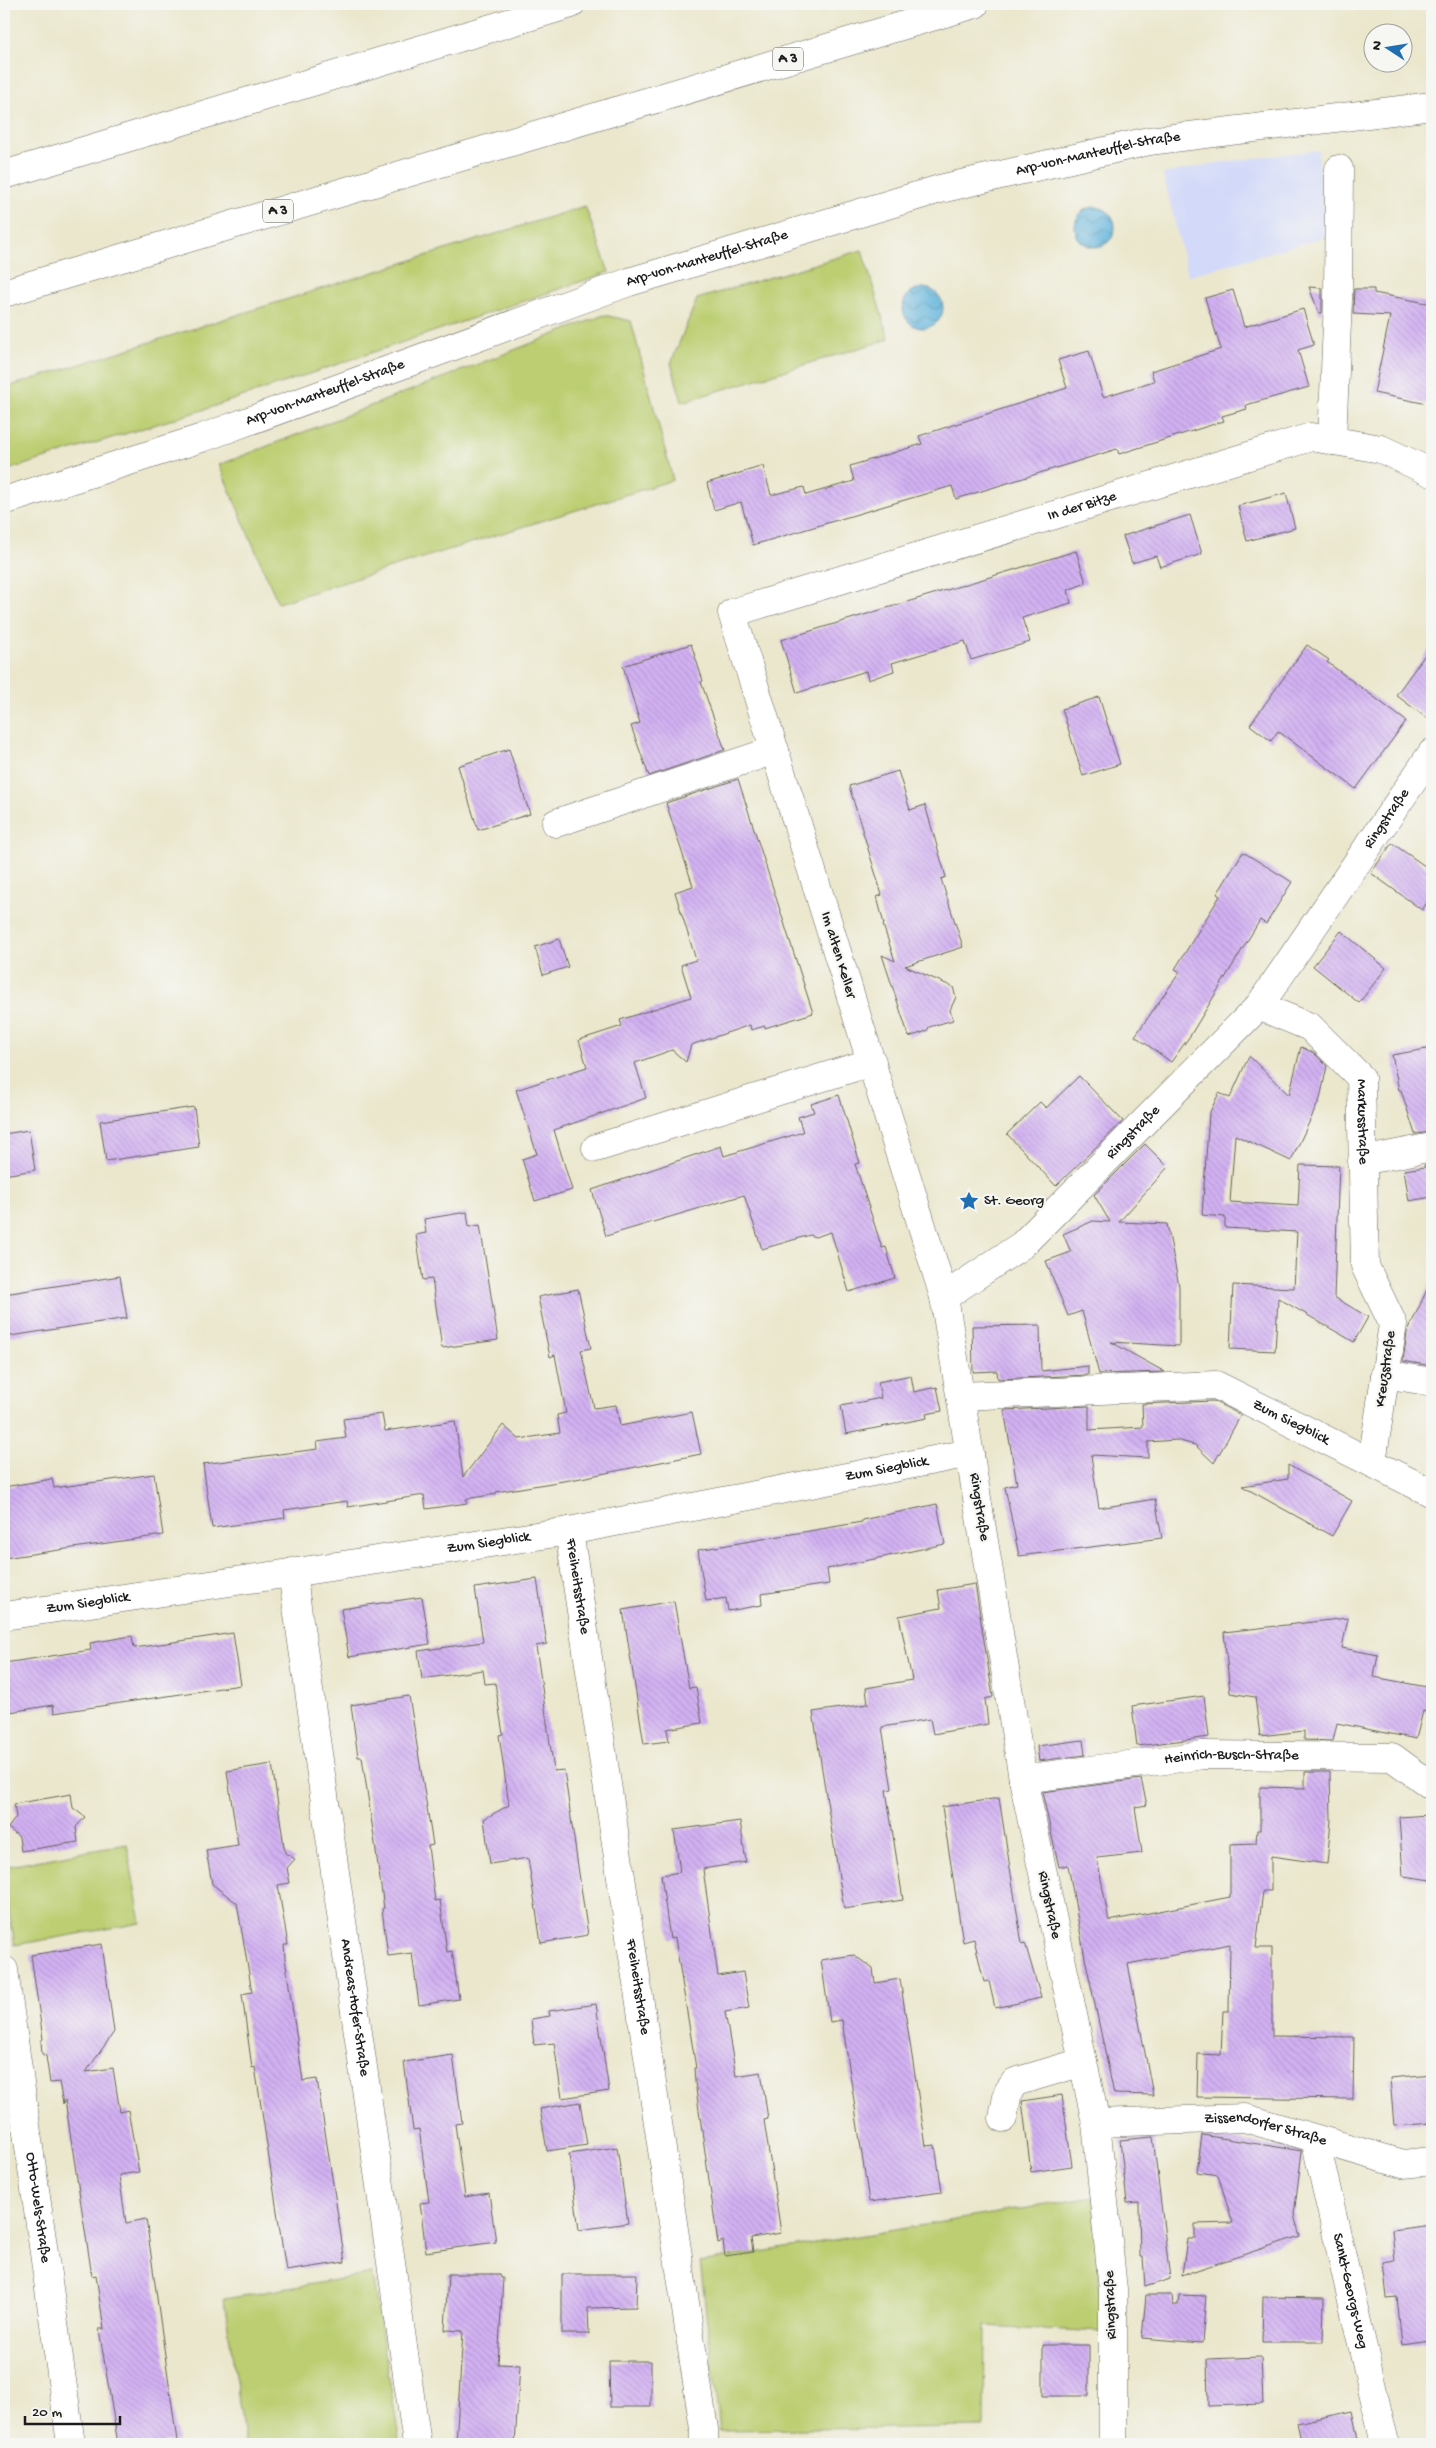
<svg xmlns="http://www.w3.org/2000/svg" width="1436" height="2448" font-family="'Gochi Hand',sans-serif">
	<defs>
		<pattern id="water-waves" width="16" height="10" patternUnits="userSpaceOnUse" patternTransform="scale(1.25)"><rect width="16" height="10" fill="#60b4dc"/><path d="M0 5q4-4 8 0t8 0" fill="none" stroke="#4e92b2"/></pattern>
		<pattern id="building-back-hatch" width="6" height="6" patternUnits="userSpaceOnUse" patternTransform="scale(1.25)"><rect width="6" height="6" fill="#d2b1f2"/><path d="M-1 5l2 2M0 0l6 6M5-1l2 2" fill="none" stroke="#b498cf"/></pattern>
	</defs>
	<rect width="100%" height="100%" fill="#f6f6f2"/>
	<filter id="ink" filterUnits="userSpaceOnUse"><feTurbulence type="fractalNoise" baseFrequency=".02" numOctaves="2"/><feDisplacementMap in="SourceGraphic" scale="10" xChannelSelector="R" yChannelSelector="G"/><feConvolveMatrix kernelMatrix="1 2 1 2 8 2 1 2 1" color-interpolation-filters="sRGB"/></filter>
	<filter id="wash" filterUnits="userSpaceOnUse"><feTurbulence type="fractalNoise" baseFrequency=".0096" numOctaves="4" result="noise"/><feDisplacementMap in="SourceGraphic" scale="20" xChannelSelector="R" yChannelSelector="G"/><feGaussianBlur stdDeviation="1.12" result="paint"/><feColorMatrix in="noise" values="0 0 0 0 0 0 0 0 0 0 0 0 0 0 0 0 0 1.4 0 .05"/><feComposite in="paint" operator="in"/></filter>
	<g filter="url(#wash)">
		<rect width="100%" height="100%" fill="#ebe7cd"/>
		<path fill="#d2d9f9" d="M1318,150L1322,200L1331,235L1188,276L1163,174L1216,163Z"/>
		<path fill="#bcce71" stroke="#6c7546" d="M585,206L609,272L206,409L4,471V388Z
			M862,250L889,339L682,402L671,363L697,299Z
			M604,315L631,321L673,480L278,603L219,465Z
			M127,1844L141,1923L15,1945L4,1885V1867Z
			M1094,2197L1103,2332L985,2326L984,2427L720,2430L700,2262Z
			M372,2274L400,2444H245L224,2299Z"/>
		<path fill="url(#water-waves)" stroke="#3e687c" d="M1075 227a20 20 0 1 1 40 0a20 20 0 1 1-40 0Z
			M903 308a20 20 0 1 1 40 0a20 20 0 1 1-40 0Z"/>
		<g id="blocks">
			<path fill="url(#building-back-hatch)" d="M1309,287L1322,288V313H1319Z
				M1354,289H1374V293L1432,304V405L1374,393L1390,316L1353,314Z
				M1233,290L1244,327L1303,309L1314,345L1298,350L1309,387L1246,405L1247,409L1222,416L1224,421L1119,454L1117,449L956,499L952,486L753,545L741,502L714,510L707,483L763,466L771,495L804,487L806,495L854,481L850,466L922,444L919,436L1067,388L1058,360L1089,351L1103,397L1154,381L1151,371L1221,349L1205,298Z
				M1286,493L1295,528L1247,541L1238,506Z
				M1190,515L1202,554L1160,567L1156,556L1132,563L1123,536Z
				M1076,551L1086,583L1068,590L1071,603L1022,618L1030,642L971,660L965,641L892,663L894,671L868,680L866,671L797,693L781,640Z
				M691,644L703,681L701,682L725,750L649,776L631,726L640,723L623,666Z
				M1307,645L1329,660L1327,662L1406,721L1356,789L1278,731L1271,741L1250,725Z
				M1432,645V722L1396,695Z
				M1099,697L1120,764L1083,776L1062,709Z
				M509,749L530,814L478,830L458,766Z
				M898,771L910,810L925,805L946,877L941,879L963,947L905,966L953,987L956,997L950,1010L953,1020L929,1027L927,1031L909,1037L882,955L895,961L883,925L884,924L877,897L882,895L849,786Z
				M738,779L813,1013L765,1028V1026L751,1030L750,1025L691,1045L686,1062L672,1050L635,1063L646,1098L554,1130L572,1190L535,1201L522,1159L537,1154L516,1090L587,1067L579,1040L622,1026L620,1020L691,997L681,965L696,960L675,892L693,886L666,803Z
				M1392,843L1432,871V895L1422,910L1371,873Z
				M1243,852L1292,882L1266,924L1260,920L1190,1036L1171,1062L1135,1036L1180,972L1175,969L1220,896L1217,894Z
				M1341,931L1386,968L1359,1003L1313,966Z
				M559,939L568,967L543,975L535,947Z
				M1301,1047L1314,1053L1327,1066L1320,1099L1291,1161L1235,1135L1230,1202L1298,1206L1300,1165L1339,1166L1334,1297L1368,1317L1354,1342L1278,1298L1275,1351L1230,1349L1233,1285L1294,1288L1297,1232L1225,1228V1217L1202,1215L1209,1114L1219,1093L1230,1098L1249,1056L1289,1095Z
				M1432,1048V1132L1415,1134L1401,1090H1399L1392,1055Z
				M1079,1076L1123,1121L1056,1186L1007,1134L1040,1102L1046,1108Z
				M839,1095L860,1163L855,1164L882,1248L886,1247L895,1278L849,1292L831,1232L815,1237L810,1235L762,1249L744,1195L606,1236L592,1190L721,1146L724,1156L803,1132L798,1117L814,1112L811,1104Z
				M194,1107L199,1147L106,1161L100,1121Z
				M29,1130L35,1170L4,1175V1134Z
				M1145,1144L1168,1167L1119,1222L1167,1224L1179,1286V1346L1111,1342L1165,1372L1099,1374L1082,1311L1068,1316L1046,1261L1071,1252L1063,1234L1093,1221L1110,1222L1094,1195Z
				M1432,1163V1197L1409,1201L1404,1170L1425,1167L1424,1165Z
				M467,1212L469,1227L480,1225L498,1340L442,1348L432,1279L423,1280L416,1235L426,1233L424,1219Z
				M120,1276L127,1318L4,1337V1294Z
				M1432,1279V1366L1403,1361L1407,1333Z
				M578,1289L591,1348L581,1350L594,1408L616,1405L620,1426L692,1412L701,1454L576,1479L496,1492V1494L466,1499L467,1503L426,1509L424,1495L348,1507L347,1501L284,1510L285,1518L212,1528L203,1464L318,1449L317,1442L346,1438L343,1419L382,1414L385,1431L455,1421L463,1477L503,1425L519,1439L560,1433L557,1415L566,1413L555,1355L550,1357L538,1297Z
				M1040,1325L1041,1371L1088,1366V1375L998,1379L997,1371L973,1372L972,1326Z
				M911,1375L914,1392L937,1387L942,1411L926,1414L927,1418L846,1434L841,1406L881,1398L878,1382Z
				M1213,1401L1241,1415L1214,1463L1195,1445L1176,1440L1148,1442V1458L1091,1455L1099,1508L1155,1499L1162,1538L1019,1556L1005,1487L1017,1484L1004,1410L1089,1406V1430L1143,1427L1142,1404Z
				M1288,1465L1352,1501L1332,1536L1242,1486L1288,1479Z
				M154,1474L163,1535L4,1558V1487L52,1479L54,1488Z
				M937,1504L945,1544L827,1569L829,1584L761,1594L762,1605L728,1611L726,1598L706,1601L698,1550L862,1522V1520Z
				M537,1579L547,1644L536,1646L554,1771L564,1770L588,1935L541,1943L528,1858L490,1864L484,1819L509,1805L499,1735L503,1734L495,1683L485,1684L483,1670L422,1679L418,1651L483,1642L475,1588Z
				M975,1584L993,1697L985,1699L988,1724L933,1734L930,1719L882,1727L892,1789L886,1790L903,1900L844,1909L813,1712L868,1704L866,1688L912,1680L899,1616L941,1608L938,1590Z
				M422,1597L430,1644L349,1657L341,1609Z
				M674,1601L689,1688L696,1687L702,1723L667,1729L669,1741L644,1744L623,1610Z
				M1348,1618L1342,1648L1378,1655L1374,1677L1432,1688V1713L1423,1711L1416,1739L1337,1723L1333,1741L1304,1740V1731L1260,1736L1255,1697L1230,1693L1224,1632Z
				M233,1633L241,1685L54,1713L53,1705L4,1713V1663L91,1650L90,1643L132,1636L134,1648Z
				M409,1696L433,1845L428,1846L435,1901L440,1900L447,1952L452,1951L459,1999L419,2005L412,1953L388,1956L382,1909L384,1908L375,1844L362,1757H358L351,1705Z
				M1204,1696L1209,1737L1137,1746L1132,1706Z
				M1083,1740L1085,1755L1039,1761L1037,1746Z
				M272,1764L285,1853L295,1859L287,1868L290,1883L278,1885L288,1945H284L285,1958L303,2081L317,2079L345,2262L286,2271L267,2145L255,2067L252,2068L242,1994L252,1992L237,1903L212,1884L206,1850L238,1845L227,1771Z
				M1305,1772H1330L1331,1820L1327,1864L1271,1856V1891H1263L1256,1948H1272V2036L1354,2037L1353,2099L1197,2097L1198,2054L1221,2055L1223,2011H1229L1230,1944L1128,1964L1153,2095L1114,2094L1084,1953L1068,1865L1059,1867L1042,1792L1141,1779L1147,1805L1135,1807L1142,1853L1097,1858L1109,1921L1230,1897V1844L1256,1843L1257,1830H1260V1787L1305,1788Z
				M71,1794L73,1808L85,1817L76,1827L78,1842L21,1851L19,1837L8,1828L16,1817L14,1804Z
				M999,1798L1022,1944L1025,1943L1041,1998L995,2008L989,1981L984,1982L974,1939L963,1942L942,1807Z
				M1428,1815L1432,1880L1403,1876L1399,1817Z
				M740,1821L746,1862L703,1869L718,1976L743,1972L749,2008L725,2012L736,2076L761,2072L768,2119L764,2120L781,2233L751,2238L753,2252L725,2256L723,2241L718,2243L695,2082L694,2068H696L675,1938L670,1939L661,1875L680,1872L674,1830Z
				M102,1944L114,2032L86,2072L113,2068L120,2112L128,2110L139,2172L119,2175L126,2223L146,2219L177,2441L155,2444H118L99,2329H104L96,2275L92,2276L65,2100L63,2104L59,2082L50,2083L46,2056L42,2054L41,2041L43,2039L31,1955Z
				M854,1955L873,1969L875,1983L900,1979L926,2146L935,2145L942,2192L869,2202L842,2020L830,2022L821,1960Z
				M596,2004L609,2091L562,2098L554,2043L534,2045L531,2019L550,2016L549,2011Z
				M453,2055L462,2123L455,2124L465,2197L489,2193L496,2242L426,2252L420,2203L429,2202L419,2129L413,2130L404,2062Z
				M1432,2074V2123L1394,2126L1390,2078Z
				M1062,2095L1072,2166L1031,2172L1022,2101Z
				M580,2102L587,2145L547,2151L540,2109Z
				M1202,2135L1302,2151L1294,2215L1300,2236L1182,2275L1187,2239H1195V2224L1233,2223L1218,2175L1197,2172Z
				M1153,2137L1170,2279L1145,2287L1143,2257H1140L1139,2202L1127,2203L1120,2140Z
				M617,2147L628,2223L579,2230L569,2154Z
				M1432,2225V2341L1402,2345L1397,2297L1387,2298L1383,2262L1395,2260L1392,2230Z
				M448,2274H500L501,2278H503L498,2364L520,2365L515,2444H456L463,2331L445,2330Z
				M562,2274H637L636,2307L588,2308L589,2334H562Z
				M1146,2295H1172L1173,2305H1178L1179,2295L1206,2296L1202,2343L1142,2338Z
				M1263,2297L1324,2298L1323,2342H1262Z
				M1043,2345H1089V2396H1043Z
				M1261,2357L1263,2404L1208,2406L1207,2359Z
				M609,2361H651V2407H610Z
				M1352,2411L1359,2444H1302L1297,2423Z"/>
		</g>
	</g>
	<g filter="url(#ink)">
		<use href="#blocks" fill-opacity="0" stroke="#64635a" stroke-width="1"/>
		<g fill="none" stroke-linecap="round" stroke-linejoin="round">
			<defs>
				<g id="minor">
					<path d="M1332,441L1338,300L1339,169"/>
					<path id="s1" d="M4,501L202,438L629,282L940,189L1149,141L1432,106"/>
					<path d="M556,823L775,750"/>
					<path id="s2" d="M1259,1006L1310,1027L1361,1078L1365,1266L1393,1324L1372,1462"/>
					<path d="M596,1148L872,1062"/>
					<path d="M1362,1161L1432,1147"/>
					<path id="s3" d="M944,1297L732,613L1311,437L1381,449L1432,473"/>
					<path d="M1385,1374L1432,1382"/>
					<path id="s4" d="M961,1396L1216,1385L1432,1493"/>
					<path id="s5" d="M569,1531L704,2429V2444"/>
					<path id="s6" d="M292,1572L417,2444"/>
					<path id="s7" d="M4,1616L569,1531L970,1453"/>
					<path id="s8" d="M1023,1779L1203,1755L1392,1757L1432,1786"/>
					<path id="s9" d="M4,1970L71,2444"/>
					<path d="M1003,2118L1008,2092L1015,2082L1083,2062"/>
					<path id="s10" d="M1096,2123L1245,2118L1403,2164L1432,2161"/>
					<path id="s11" d="M1315,2139L1385,2444"/>
					<path id="s12" d="M1113,2444V2290L1096,2123L1023,1779L944,1297L1022,1245L1259,1006L1432,753"/>
				</g>
				<path id="highway" d="M4,175L571,4
					M4,293L975,4"/>
			</defs>
			<use href="#minor" stroke="#64635a" stroke-width="29"/>
			<use href="#highway" stroke="#64635a" stroke-width="29"/>
			<use href="#minor" stroke="#fff" stroke-width="28"/>
			<use href="#highway" stroke="#fff" stroke-width="28"/>
		</g>
	</g>
	<defs>
		<symbol id="sight-bare" viewBox="-9 -9 18 18"><path d="M0-6L1.8-2.2L6-1.7L2.9 1.2L3.7 5.4L0 3.3L-3.7 5.4L-2.9 1.2L-6-1.7L-1.8-2.2Z" fill="#1f6fb2" stroke="#f6f6f2" stroke-width="2.5" paint-order="stroke"/></symbol>
	</defs>
	<g fill-rule="evenodd">
		<use href="#sight-bare" x="955" y="1187" width="28" height="28"/>
	</g>
	<g text-anchor="middle" dominant-baseline="central" stroke-width="4.5" stroke-linejoin="round" paint-order="stroke">
		<g fill="#f6f6f2" stroke="#5d5d5c" stroke-width="1">
			<rect x="773" y="47.5" width="30" height="23" rx="4"/>
			<rect x="263" y="199.5" width="30" height="23" rx="4"/>
		</g>
		<g font-size="14" font-weight="bold" fill="#1c1c1c">
			<text x="788" y="59">A 3</text>
			<text x="278" y="211">A 3</text>
		</g>
		<g font-size="15" fill="#1c1c1c" stroke="#f6f6f2">
			<text stroke="none"><textPath href="#s1" startOffset="1149">Arp-von-Manteuffel-Straße</textPath></text>
			<text stroke="none"><textPath href="#s1" startOffset="744">Arp-von-Manteuffel-Straße</textPath></text>
			<text stroke="none"><textPath href="#s1" startOffset="339">Arp-von-Manteuffel-Straße</textPath></text>
			<text stroke="none"><textPath href="#s3" startOffset="1082">In der Bitze</textPath></text>
			<text stroke="none"><textPath href="#s12" startOffset="1819">Ringstraße</textPath></text>
			<text transform="translate(838 955) rotate(73)">Im alten Keller</text>
			<text stroke="none"><textPath href="#s2" startOffset="171">Markusstraße</textPath></text>
			<text stroke="none"><textPath href="#s12" startOffset="1414">Ringstraße</textPath></text>
			<text transform="translate(1386 1369) rotate(-82)">Kreuzstraße</text>
			<text stroke="none"><textPath href="#s4" startOffset="339">Zum Siegblick</textPath></text>
			<text stroke="none"><textPath href="#s7" startOffset="895">Zum Siegblick</textPath></text>
			<text transform="translate(979 1507) rotate(81)">Ringstraße</text>
			<text stroke="none"><textPath href="#s7" startOffset="490">Zum Siegblick</textPath></text>
			<text stroke="none"><textPath href="#s5" startOffset="56">Freiheitsstraße</textPath></text>
			<text stroke="none"><textPath href="#s7" startOffset="85">Zum Siegblick</textPath></text>
			<text stroke="none"><textPath href="#s8" startOffset="210">Heinrich-Busch-Straße</textPath></text>
			<text transform="translate(1049 1905) rotate(78)">Ringstraße</text>
			<text stroke="none"><textPath href="#s5" startOffset="461">Freiheitsstraße</textPath></text>
			<text stroke="none"><textPath href="#s6" startOffset="440">Andreas-Hofer-Straße</textPath></text>
			<text stroke="none"><textPath href="#s10" startOffset="171">Zissendorfer Straße</textPath></text>
			<text stroke="none"><textPath href="#s9" startOffset="240">Otto-Wels-Straße</textPath></text>
			<text stroke="none"><textPath href="#s11" startOffset="156">Sankt-Georgs-Weg</textPath></text>
			<text transform="translate(1111 2305) rotate(-92)">Ringstraße</text>
		</g>
		<g font-size="15" fill="#1c1c1c" stroke="#f6f6f2" text-anchor="start">
			<text x="984" y="1201">St. Georg</text>
		</g>
	</g>
	<rect width="1436" height="2448" fill="none" stroke="#f6f6f2" stroke-width="20"/>
	<g transform="translate(1388 48) rotate(282)"><circle r="24" fill="#f6f6f2" stroke="#9f9f9c"/>
	<path d="M0-4L9 19L0 12L-9 19Z" fill="#1f6fb2"/>
	<text y="-8" font-size="14" font-weight="bold" text-anchor="middle" fill="#1c1c1c">N</text>
	</g>
	<path d="M25 2416v8h95v-8" fill="none" stroke="#1c1c1c" stroke-width="2.5"/>
	<text x="32" y="2416" font-size="15" fill="#1c1c1c" stroke="#f6f6f2" stroke-width="4" paint-order="stroke">20 m</text>
</svg>
